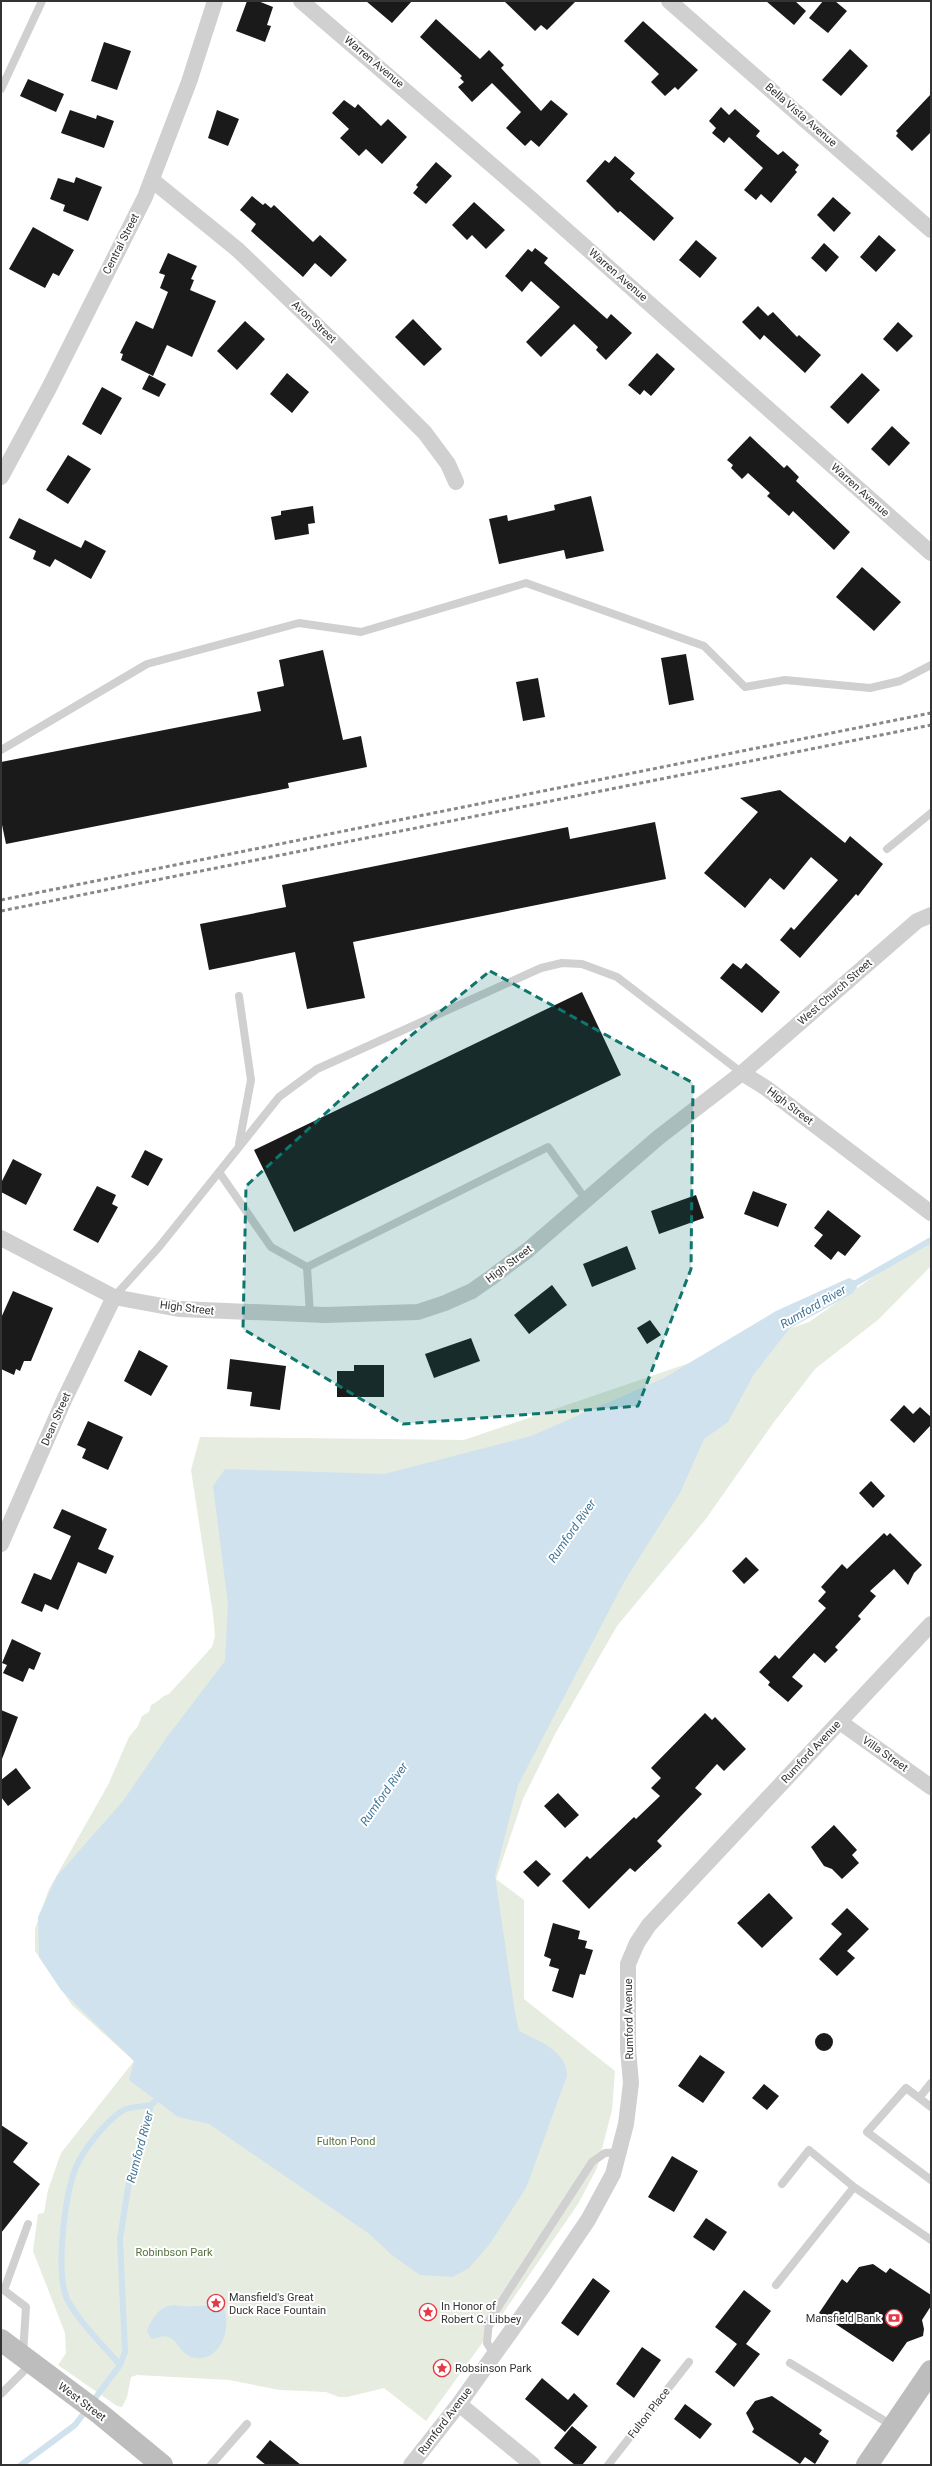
<svg xmlns="http://www.w3.org/2000/svg" width="932" height="2466" font-family="Roboto,sans-serif">
	<rect width="100%" height="100%" fill="#fff"/>
	<path fill="#e6ecdf" d="M928,1238L931,1240V1266L879,1319L815,1369L774,1422L705,1520L617,1626L555,1734L523,1799L496,1879L524,1900V1999L615,2071L612,2110L597,2168L578,2204L488,2335L426,2421L384,2388L347,2397H339L326,2392L280,2390L229,2380L137,2375L131,2377L127,2397L122,2407L117,2406L58,2365L66,2353L65,2333L33,2251L38,2214L44,2213L48,2190L61,2153L134,2061L72,2005L35,1951V1929L49,1889L108,1785L129,1737L138,1726L142,1716L149,1712L151,1705C159,1702 161,1696 169,1694L212,1647L215,1636L213,1614L191,1470L200,1437L464,1440L809,1322Z"/>
	<path fill="#cfe2ee" d="M849,1278L856,1281L857,1287L853,1293L789,1329L754,1374L728,1422L704,1439L680,1493L624,1582L518,1785L495,1875L515,2013L519,2031C539,2041 567,2051 567,2076L526,2188L489,2245L469,2268L453,2277L420,2275L392,2255L368,2233L209,2124L178,2117L129,2080L134,2061L61,1990L39,1957L38,1917L57,1876L123,1801L167,1737L225,1661L228,1604L213,1486L225,1469L384,1474L531,1436L664,1378L776,1311Z
		M174,2305C189,2309 210,2302 224,2309C232,2330 219,2365 191,2357C180,2353 178,2340 168,2337C161,2334 156,2340 151,2338L147,2331C151,2320 160,2305 174,2305Z"/>
	<g fill="none" stroke-linecap="round" stroke-linejoin="round">
		<path stroke="#cfe2ee" stroke-width="6" d="M849,1287L931,1240
			M120,2365C104,2346 78,2321 67,2299C55,2272 65,2194 76,2167C83,2150 106,2121 122,2111C128,2106 143,2107 151,2105
			M21,2465L75,2425L120,2365L125,2352L120,2239L125,2207L130,2177L151,2105L161,2096"/>
	</g>
	<path fill="#1a1a1a" d="M247,1H258L273,7L267,25L271,26L265,42L236,31Z
		M366,1H412L392,23Z
		M504,1H576L547,30L541,25L535,31Z
		M766,1H795L806,11L794,25Z
		M823,1H835L847,11L828,33L809,18Z
		M436,19L480,59L489,50L504,65L501,68L541,111L551,100L568,114L539,147L531,140L525,146L506,128L521,112L492,83L472,102L458,87L464,82L460,78L462,76L420,37Z
		M643,21L698,70L678,90L675,87L665,96L651,82L659,74L624,41Z
		M104,42L131,51L117,90L91,81Z
		M850,49L868,66L841,96L822,80Z
		M28,79L64,94L56,112L20,96Z
		M931,94V132L912,151L896,136L898,133L896,131Z
		M344,100L355,108L358,104L381,126L388,119L407,137L382,164L366,149L359,156L340,138L349,129L332,113Z
		M721,107L729,115L735,109L760,131L756,136L778,155L783,151L799,165L795,170L797,172L771,203L761,194L756,200L744,190L763,168L729,137L724,143L712,133L716,128L709,121Z
		M70,110L96,119L97,115L114,121L104,148L61,133Z
		M217,110L239,119L228,146L208,138Z
		M615,156L635,173L630,179L674,218L654,241L620,211L618,213L586,181L605,160L609,163Z
		M436,162L452,176L426,204L413,193L418,187L416,185Z
		M76,177L102,187L88,221L63,211L65,205L50,199L58,178L74,183Z
		M252,196L263,205L265,203L271,208L274,205L313,242L320,235L347,260L331,277L315,263L303,277L251,231L256,224L240,210Z
		M833,197L851,213L834,232L817,215Z
		M474,202L505,230L486,249L472,235L467,240L452,225Z
		M33,227L74,250L59,276L53,273L45,288L9,269Z
		M879,235L896,250L876,272L860,257Z
		M696,240L717,258L700,278L679,260Z
		M824,243L839,257L826,272L811,258Z
		M535,248L548,258L544,263L607,319L611,314L632,333L606,360L596,350L598,347L574,324L541,357L526,342L560,307L531,281L522,292L505,276L528,249L532,252Z
		M168,253L197,266L191,279L194,280L190,290L216,301L192,357L167,345L153,376L121,360L123,354L120,353L136,321L153,329L168,292L160,288L165,275L159,273Z
		M758,306L768,316L773,312L797,337L799,335L821,355L805,373L764,335L760,340L742,322Z
		M413,319L442,349L424,366L395,337Z
		M245,321L265,339L237,370L217,351Z
		M898,322L913,336L897,352L883,339Z
		M657,353L675,369L651,396L644,390L640,395L628,385Z
		M287,373L309,392L292,413L270,394Z
		M862,373L880,390L848,424L830,407Z
		M149,375L166,384L159,397L142,389Z
		M102,387L122,398L101,435L82,424Z
		M892,426L910,443L889,466L871,449Z
		M750,436L784,468L787,465L799,477L796,481L850,532L834,550L793,511L789,516L767,496L770,493L748,473L742,479L731,468L733,465L727,460Z
		M68,455L91,469L68,504L46,490Z
		M591,496L604,551L566,559L564,550L499,564L489,519L507,515L508,521L555,510L554,505Z
		M313,506L315,523L308,524L309,534L275,540L271,517L281,515V511Z
		M19,518L81,548L85,540L106,551L91,579L55,559L50,567L33,559L36,551L9,538Z
		M862,567L901,602L874,631L836,597Z
		M323,650L343,740L361,736L367,767L288,783L289,788L6,844L1,820V762L261,711L257,692L284,686L279,660Z
		M686,654L694,700L669,705L661,658Z
		M538,678L545,717L523,721L516,682Z
		M780,790L845,843L850,836L883,864L858,896L856,894L800,958L780,940L791,927L794,930L838,880L811,857L784,890L770,878L745,908L704,873L758,812L740,798Z
		M655,822L666,879L353,942L365,998L307,1009L295,952L209,970L200,924L286,907L282,885L568,827L570,839Z
		M733,963L741,969L746,963L780,992L762,1013L720,978Z
		M582,992L621,1075L294,1232L254,1150Z
		M145,1150L163,1159L148,1186L131,1177Z
		M13,1159L42,1174L26,1205L1,1192V1183Z
		M97,1186L116,1195L112,1204L118,1207L98,1243L73,1230Z
		M753,1191L787,1204L778,1227L744,1214Z
		M696,1195L704,1218L659,1234L651,1211Z
		M828,1210L861,1236L845,1256L838,1251L831,1260L814,1246L823,1235L814,1228Z
		M627,1246L636,1269L592,1287L583,1264Z
		M552,1285L567,1305L529,1334L514,1315Z
		M13,1291L53,1308L31,1361H24L20,1371L16,1369L14,1375L1,1369V1318Z
		M650,1320L661,1335L647,1344L637,1328Z
		M471,1338L480,1361L434,1378L425,1354Z
		M139,1350L168,1366L151,1396L124,1381Z
		M230,1359L286,1366L280,1410L250,1406L252,1392L227,1389Z
		M354,1365H384V1397H337V1371H354Z
		M904,1405L913,1414L920,1407L931,1417V1425L914,1443L890,1420Z
		M88,1421L123,1437L108,1470L82,1458L86,1449L77,1445Z
		M871,1481L885,1496L873,1508L859,1493Z
		M62,1509L107,1529L98,1549L114,1556L106,1574L78,1562L58,1610L45,1604L42,1612L21,1603L34,1573L51,1580L71,1536L53,1528Z
		M884,1533L887,1536L890,1533L922,1565L914,1573L908,1585L894,1569L870,1591L876,1596L858,1616L861,1619L835,1647L838,1650L825,1663L814,1653L792,1677L803,1686L788,1702L768,1685L770,1682L759,1672L775,1655L779,1659L826,1608L818,1601L826,1592L821,1587L842,1564L847,1569Z
		M746,1557L759,1570L744,1584L732,1571Z
		M12,1639L41,1653L34,1670L29,1668L23,1682L3,1673L7,1665L2,1663Z
		M1,1710L18,1717L2,1759H1Z
		M705,1713L712,1720L715,1717L746,1749L724,1771L717,1764L695,1788L702,1794L657,1841L662,1846L635,1872L630,1868L589,1909L562,1881L587,1856L590,1859L634,1817L636,1819L660,1796L651,1788L661,1778L651,1768Z
		M16,1768L31,1788L8,1806L1,1797V1780Z
		M558,1793L579,1815L565,1828L544,1806Z
		M834,1825L857,1850L852,1855L859,1863L842,1879L832,1869L824,1866L811,1847Z
		M536,1860L551,1874L538,1887L523,1872Z
		M769,1893L793,1918L762,1948L737,1923Z
		M847,1908L869,1929L847,1951L855,1958L837,1976L819,1959L842,1934L831,1924Z
		M553,1923L580,1931L578,1939L587,1941L585,1948L593,1950L585,1975L580,1974L573,1998L552,1991L559,1969L549,1966L551,1959L544,1956Z
		M815 2042a9 9 0 1 1 18 0a9 9 0 1 1-18 0Z
		M700,2055L725,2072L703,2103L678,2086Z
		M764,2084L779,2096L767,2110L752,2098Z
		M1,2125L28,2143L13,2162L40,2184L1,2233Z
		M672,2156L698,2171L674,2212L648,2197Z
		M706,2218L727,2232L714,2251L693,2237Z
		M873,2264L886,2273L890,2268L931,2295V2306L922,2320L924,2329L923,2336L907,2342L893,2362L819,2313L842,2279L847,2283L859,2267Z
		M593,2278L610,2291L578,2336L561,2323Z
		M744,2290L771,2311L746,2344L760,2354L734,2387L715,2372L737,2344L715,2327Z
		M642,2347L661,2360L634,2398L616,2384Z
		M542,2378L568,2400L574,2393L588,2406L565,2432L525,2399Z
		M772,2396L822,2430L819,2434L829,2441L815,2464L805,2457L800,2464L752,2432L754,2429L746,2413L755,2401Z
		M685,2404L712,2424L700,2439L674,2419Z
		M572,2426L597,2447L582,2465H575L554,2448Z
		M270,2440L301,2465H266L256,2457Z"/>
	<g fill="none" stroke-linecap="round" stroke-linejoin="round">
		<path stroke="#d0d0d0" stroke-width="8" d="M1,89L42,1
			M1,750L147,664L299,623L361,632L526,583L704,646L745,687L785,680L870,688L900,681L931,665
			M887,849L931,813
			M239,996L251,1080L239,1144
			M219,1172L271,1247L307,1267
			M114,1297L159,1247L279,1097L317,1069L541,968L562,963L582,964L617,977L742,1073
			M310,1315L307,1267L548,1147L586,1200
			M919,2098L931,2083
			M931,2107L906,2088L867,2132L931,2180
			M782,2184L809,2150L854,2187
			M776,2285L854,2187L931,2240
			M1,2288L26,2307L23,2354
			M4,2290L28,2224
			M494,2354L487,2343L489,2321L592,2162L605,2153L619,2152
			M790,2363L893,2426
			M1,2394L31,2364
			M211,2465L247,2424
			M608,2465L689,2362"/>
		<path stroke="#d0d0d0" stroke-width="16" d="M301,1L530,198L931,553
			M669,1L931,230
			M152,180L238,250L338,346L425,433L448,464L456,482
			M1,477L49,388L145,197L189,82L215,1
			M742,1073L917,921L931,915
			M1,1238L114,1297L179,1309L325,1315L418,1312L445,1303L472,1291L492,1277L528,1250L659,1137L742,1073L766,1088L931,1213
			M1,1544L64,1400L114,1297
			M840,1722L931,1787
			M459,2404L533,2465
			M411,2465L459,2404L544,2285L588,2220L613,2174L626,2124L631,2083L628,2049V1964L637,1943L649,1925L931,1624"/>
		<path stroke="#bdbdbd" stroke-width="22" d="M1,2340L100,2414L162,2465
			M867,2465L931,2371"/>
		<path stroke="#888" stroke-width="3" stroke-dasharray="4 3" stroke-linecap="butt" d="M1,900L931,713
			M1,911L931,725"/>
	</g>
	<path fill="#0f766e" fill-opacity="0.2" stroke="#0f766e" stroke-width="3" stroke-dasharray="8 5" stroke-linejoin="round" d="M490,971L693,1083L691,1269L638,1406L403,1424L243,1329L246,1186L408,1038Z"/>
	<defs>
		<symbol id="sight-ring" viewBox="-11 -11 22 22"><circle r="9.5" fill="#fff" stroke="#e63946" stroke-width="1.5"/><path d="M0-6L1.8-2.2L6-1.7L2.9 1.2L3.7 5.4L0 3.3L-3.7 5.4L-2.9 1.2L-6-1.7L-1.8-2.2Z" fill="#e63946"/></symbol>
		<symbol id="bank-ring" viewBox="-11 -11 22 22"><circle r="9.5" fill="#fff" stroke="#e63946" stroke-width="1.5"/><path d="M-6-4H6V4H-6ZM0-2.3a2.3 2.3 0 1 0 0 4.6a2.3 2.3 0 1 0 0-4.6Z" fill="#e63946"/></symbol>
	</defs>
	<g fill-rule="evenodd">
		<use href="#sight-ring" x="206" y="2293" width="20" height="20"/>
		<use href="#sight-ring" x="418" y="2302" width="20" height="20"/>
		<use href="#bank-ring" x="884" y="2308" width="20" height="20"/>
		<use href="#sight-ring" x="432" y="2358" width="20" height="20"/>
	</g>
	<g text-anchor="middle" dominant-baseline="central" stroke-width="4" stroke-linejoin="round" paint-order="stroke">
		<g font-size="11" fill="#333" stroke="#fff">
			<text transform="translate(374 62) rotate(40)">Warren Avenue</text>
			<text transform="translate(801 115) rotate(41)">Bella Vista Avenue</text>
			<text transform="translate(121 244) rotate(-63)">Central Street</text>
			<text transform="translate(618 275) rotate(41)">Warren Avenue</text>
			<text transform="translate(314 322) rotate(43)">Avon Street</text>
			<text transform="translate(860 490) rotate(42)">Warren Avenue</text>
			<text transform="translate(835 992) rotate(-41)">West Church Street</text>
			<text transform="translate(790 1106) rotate(37)">High Street</text>
			<text transform="translate(509 1264) rotate(-37)">High Street</text>
			<text transform="translate(187 1308) rotate(7)">High Street</text>
			<text transform="translate(56 1419) rotate(-66)">Dean Street</text>
			<text transform="translate(811 1752) rotate(-47)">Rumford Avenue</text>
			<text transform="translate(885 1754) rotate(35)">Villa Street</text>
			<text transform="translate(629 2019) rotate(-91)">Rumford Avenue</text>
			<text transform="translate(82 2402) rotate(37)">West Street</text>
			<text transform="translate(649 2413) rotate(-52)">Fulton Place</text>
			<text transform="translate(445 2421) rotate(-53)">Rumford Avenue</text>
		</g>
		<g font-size="11" fill="#56703f" stroke="#fff">
			<text x="346" y="2141">Fulton Pond</text>
			<text x="174" y="2252">Robinbson Park</text>
		</g>
		<g font-size="11" fill="#333" stroke="#fff" text-anchor="start">
			<text x="229" y="2297">Mansfield's Great<tspan x="229" dy="13">Duck Race Fountain</tspan></text>
			<text x="441" y="2306">In Honor of<tspan x="441" dy="13">Robert C. Libbey</tspan></text>
			<text x="881" y="2318" text-anchor="end">Mansfield Bank</text>
			<text x="455" y="2368">Robsinson Park</text>
		</g>
		<g font-size="12" font-style="italic" fill="#3f7597" stroke="#fff">
			<text transform="translate(813 1307) rotate(-30)">Rumford River</text>
			<text transform="translate(572 1531) rotate(-55)">Rumford River</text>
			<text transform="translate(384 1794) rotate(-55)">Rumford River</text>
			<text transform="translate(140 2147) rotate(-75)">Rumford River</text>
		</g>
	</g>
	<rect width="932" height="2466" fill="none" stroke="#333333" stroke-width="4"/>
</svg>
